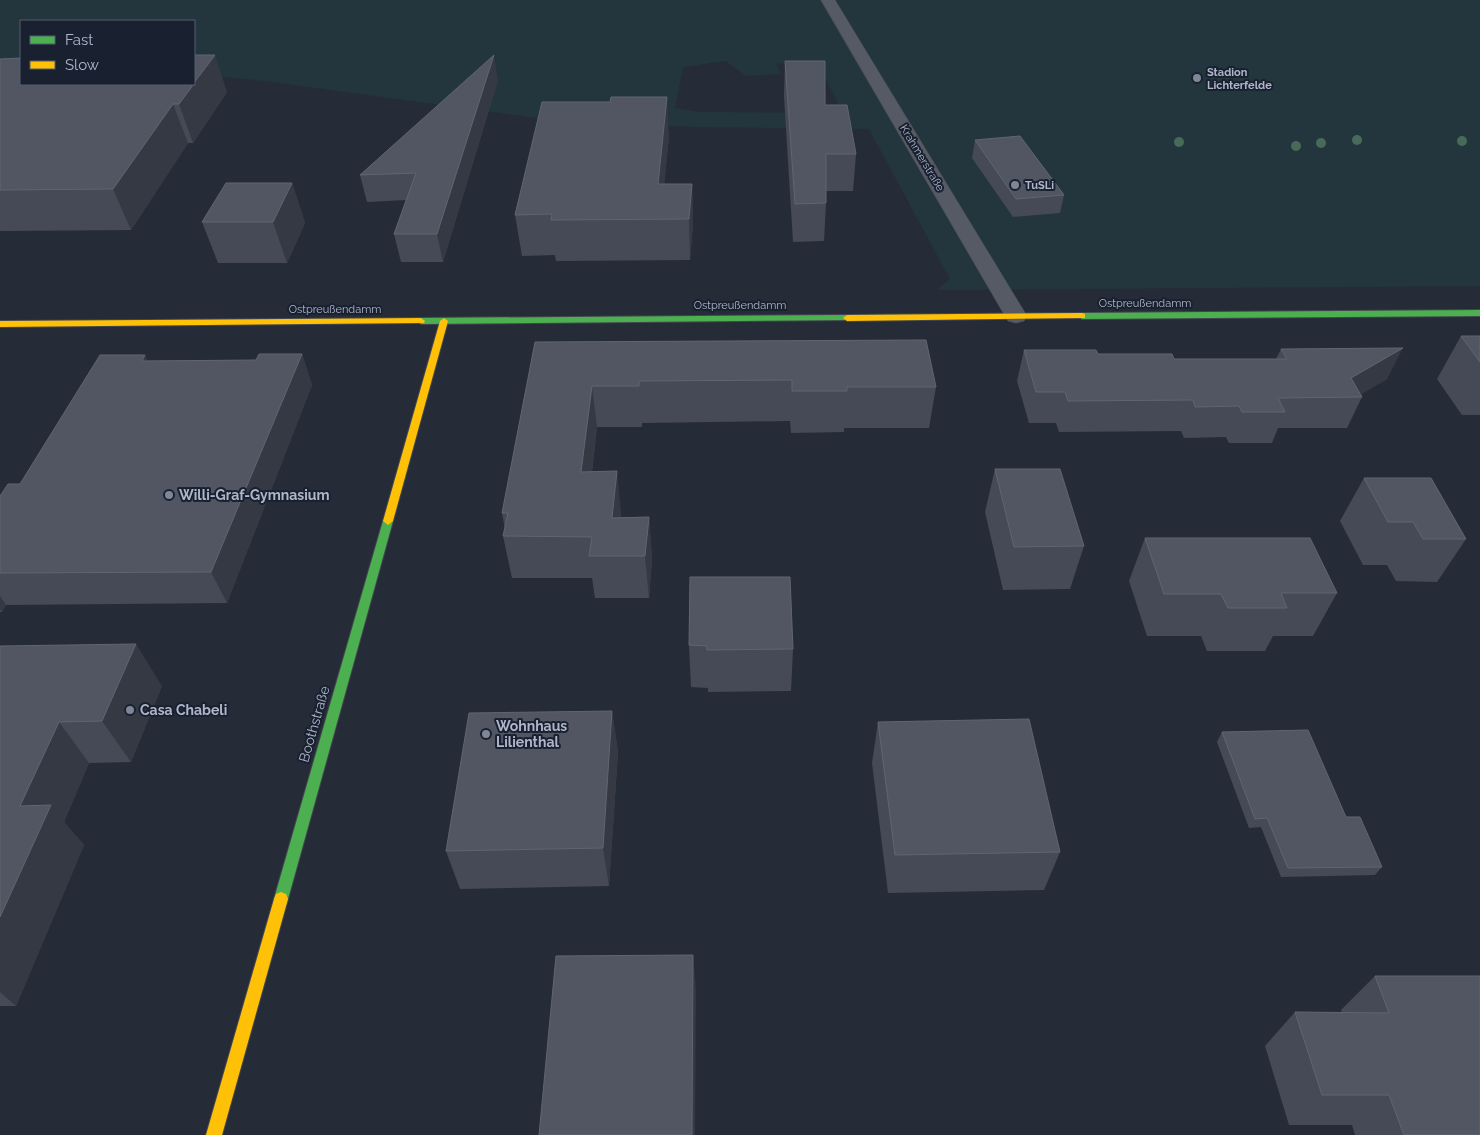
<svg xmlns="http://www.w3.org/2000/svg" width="1480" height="1135" font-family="Raleway,sans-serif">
	<rect width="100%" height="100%" fill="#262c37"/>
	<path fill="#23363d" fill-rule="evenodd" d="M0,0H1480V286L936,290L950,279L869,129L697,127L567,122L265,81L215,76L194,77V21H21V80L0,81ZM726,61L746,76L781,74L776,64L801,62L822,71L843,113L699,112L675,108L683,67Z"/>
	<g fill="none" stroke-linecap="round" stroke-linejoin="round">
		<defs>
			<path id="street" d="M821,0H835L1027,316L1024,321L1016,323L1008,321L1005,316Z"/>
			<path id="fast" d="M1480,310V316L1082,319L1078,316L1082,313Z
				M847,315L850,316V320L421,324L417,321L421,318Z
				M388,517L393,521L288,899L286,904L281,906L276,904L274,899L383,521Z"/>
			<path id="slow" d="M1082,313L1085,314V318L847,321L843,318L847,315Z
				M421,318L425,321L424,323L0,327V321Z
				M444,318L448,321L393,521L388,525L383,521L440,321Z
				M281,892L286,894L288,899L222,1135H206L274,899L276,894Z"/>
		</defs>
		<use href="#street" stroke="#43474f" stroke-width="1"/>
		<use href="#fast" stroke="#43474f" stroke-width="2"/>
		<use href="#slow" stroke="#43474f" stroke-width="2"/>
		<use href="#street" fill="#565a64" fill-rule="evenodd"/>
		<use href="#fast" fill="#4caf50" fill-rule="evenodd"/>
		<use href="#slow" fill="#ffc107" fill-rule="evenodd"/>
	</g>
	<g fill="#486a59">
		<circle cx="1357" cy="140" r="5"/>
		<circle cx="1462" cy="141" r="5"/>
		<circle cx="1179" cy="142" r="5"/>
		<circle cx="1321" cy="143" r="5"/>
		<circle cx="1296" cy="146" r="5"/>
	</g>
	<path fill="#464a56" d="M0,59L227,92L193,143H188L131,230L0,231Z
		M785,61L825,105L856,154L853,191H826V203L824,241L793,242L784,96Z
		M498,80L443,262H401L394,234L406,200L367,202L360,175Z
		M669,136L664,184H692L693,224L690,260L556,261L555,255L522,256L515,215Z
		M975,140L1064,195L1060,213L1013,217L972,158Z
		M292,183L305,223L287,263H218L202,222Z
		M1461,336H1480V415H1462L1437,379Z
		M535,342L936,387L929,428H844V432L791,433L790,421L642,423V427H597L592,472L621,513V518L649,517L652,559L649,598H595L592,578H512L503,536L505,529L502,513Z
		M1281,349L1387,379L1361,394L1362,397L1347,428H1278L1272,443H1229L1226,437L1184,438L1181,431L1059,432L1056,423H1029L1017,381L1024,350L1174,359H1276Z
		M302,354L312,385L227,603L6,605L2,612H0V496L20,484L148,361L256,360Z
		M995,469L1084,546L1070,589L1003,590L985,512Z
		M1364,478L1466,539L1437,582L1396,581L1387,565H1363L1340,521Z
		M1145,538L1337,593L1313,636H1273L1265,651H1207L1201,636H1147L1129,581Z
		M689,645L793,649L791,691L708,692V688L691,687Z
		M0,646L162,686L131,762L89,763L64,822L84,845L16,1006H0Z
		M612,711L618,752L609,886L460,889L446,851Z
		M878,722L1060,852L1044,890L888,893L872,763Z
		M1222,732L1346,817L1382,867L1375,875L1281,877L1261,827L1249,828L1217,742Z
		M1375,976L1480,1135H1355L1352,1125H1289L1265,1046L1295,1012L1342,1013L1341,1010Z"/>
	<path fill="#343944" d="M215,55L227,92L193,143L179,104Z
		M494,55L498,80L443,262L437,234Z
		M667,97L669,136L661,219L658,184Z
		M173,104L188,143L131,230L113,189Z
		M292,183L305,223L287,263L273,222Z
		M692,184L693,224L690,260L689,219Z
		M1403,348L1387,379L1356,397L1351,378Z
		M302,354L312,385L227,603L211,572Z
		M145,355L160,386L142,361Z
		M592,386L597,427L587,513L581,472Z
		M617,471L621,513L617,556L612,518Z
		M649,517L652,559L649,598L645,556Z
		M0,596L6,605L2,612L0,609Z
		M136,644L162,686L131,762L102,721Z
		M612,711L618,752L609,886L603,848Z
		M59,722L89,763L64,822L84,845L16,1006L0,992V917L20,806Z
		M693,955L696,990L695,1135H692Z"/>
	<path fill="#515662" stroke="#606572" d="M194,55H215L194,83Z
		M494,55L437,234H394L416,173L360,175Z
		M21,58V84H194L179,104H173L113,189L0,190V59Z
		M785,61H825V105H847L856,154H826V203L795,204Z
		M611,97H667L658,184H692L689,219L551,220L552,214L515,215L542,102H610Z
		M1020,136L1064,195L1016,199L975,140Z
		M226,183H292L273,222H202Z
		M1461,336H1480V362Z
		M926,340L936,387H847V391H792V380L639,381V386H592L581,472L617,471L612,518L649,517L645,556H589L592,537L503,536L508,513H502L535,342Z
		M1403,348L1351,378L1362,397L1278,398L1285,412H1242L1239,406L1195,407L1193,400L1068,401L1065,392H1036L1024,350H1096L1098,354H1172L1174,359H1287L1281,349Z
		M259,354H302L211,572L0,573V496L8,484H20L100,355H145L142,361L256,360Z
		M995,469H1060L1084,546L1014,547Z
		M1364,478H1431L1466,539H1423L1413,522H1388Z
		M1145,538H1310L1337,593H1281L1287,608H1228L1221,594H1164Z
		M690,577H790L793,649L707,650V646L689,645Z
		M136,644L102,721L59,722L20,806L51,805L0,917V646Z
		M612,711L603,848L446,851L469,713Z
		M1029,719L1060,852L895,855L878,722Z
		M1308,730L1346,817H1360L1382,867L1288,868L1267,818L1255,819L1222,732Z
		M693,955L692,1135H539L556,956Z
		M1375,976H1480V1135H1404L1389,1095H1322L1295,1012L1389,1013Z"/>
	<g fill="#7f8696" stroke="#192131" stroke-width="2">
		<circle cx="1197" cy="78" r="5"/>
		<circle cx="1015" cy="185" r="5"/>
		<circle cx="169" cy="495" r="5"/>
		<circle cx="130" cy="710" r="5"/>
		<circle cx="486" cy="734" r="5"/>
	</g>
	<g text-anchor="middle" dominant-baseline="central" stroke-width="4" stroke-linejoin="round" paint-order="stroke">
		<g font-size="11" font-weight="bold" fill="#afb6c9" stroke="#192131" text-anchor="start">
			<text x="1207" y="72">Stadion<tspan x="1207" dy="13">Lichterfelde</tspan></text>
			<text x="1025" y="185">TuSLi</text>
		</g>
		<g font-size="11" fill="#afb6c9" stroke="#192131">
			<text transform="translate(922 158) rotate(59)">Krahmerstraße</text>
			<text x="1145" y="303">Ostpreußendamm</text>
			<text x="740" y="305">Ostpreußendamm</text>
			<text x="335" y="309">Ostpreußendamm</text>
		</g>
		<g font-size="14" font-weight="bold" fill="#afb6c9" stroke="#192131" text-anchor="start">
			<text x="179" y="495">Willi-Graf-Gymnasium</text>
			<text x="140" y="710">Casa Chabeli</text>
			<text x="496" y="726">Wohnhaus<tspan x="496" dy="16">Lilienthal</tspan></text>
		</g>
		<g font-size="14" fill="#afb6c9" stroke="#192131">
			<text transform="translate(314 724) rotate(-74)">Boothstraße</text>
		</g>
	</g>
	<rect x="20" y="20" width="175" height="65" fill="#192131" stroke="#555d6e"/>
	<rect x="30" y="36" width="25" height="8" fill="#4caf50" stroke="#555d6e"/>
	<text x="65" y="45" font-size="15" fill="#afb6c9">Fast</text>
	<rect x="30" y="61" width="25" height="8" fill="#ffc107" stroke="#555d6e"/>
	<text x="65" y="70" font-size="15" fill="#afb6c9">Slow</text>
</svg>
